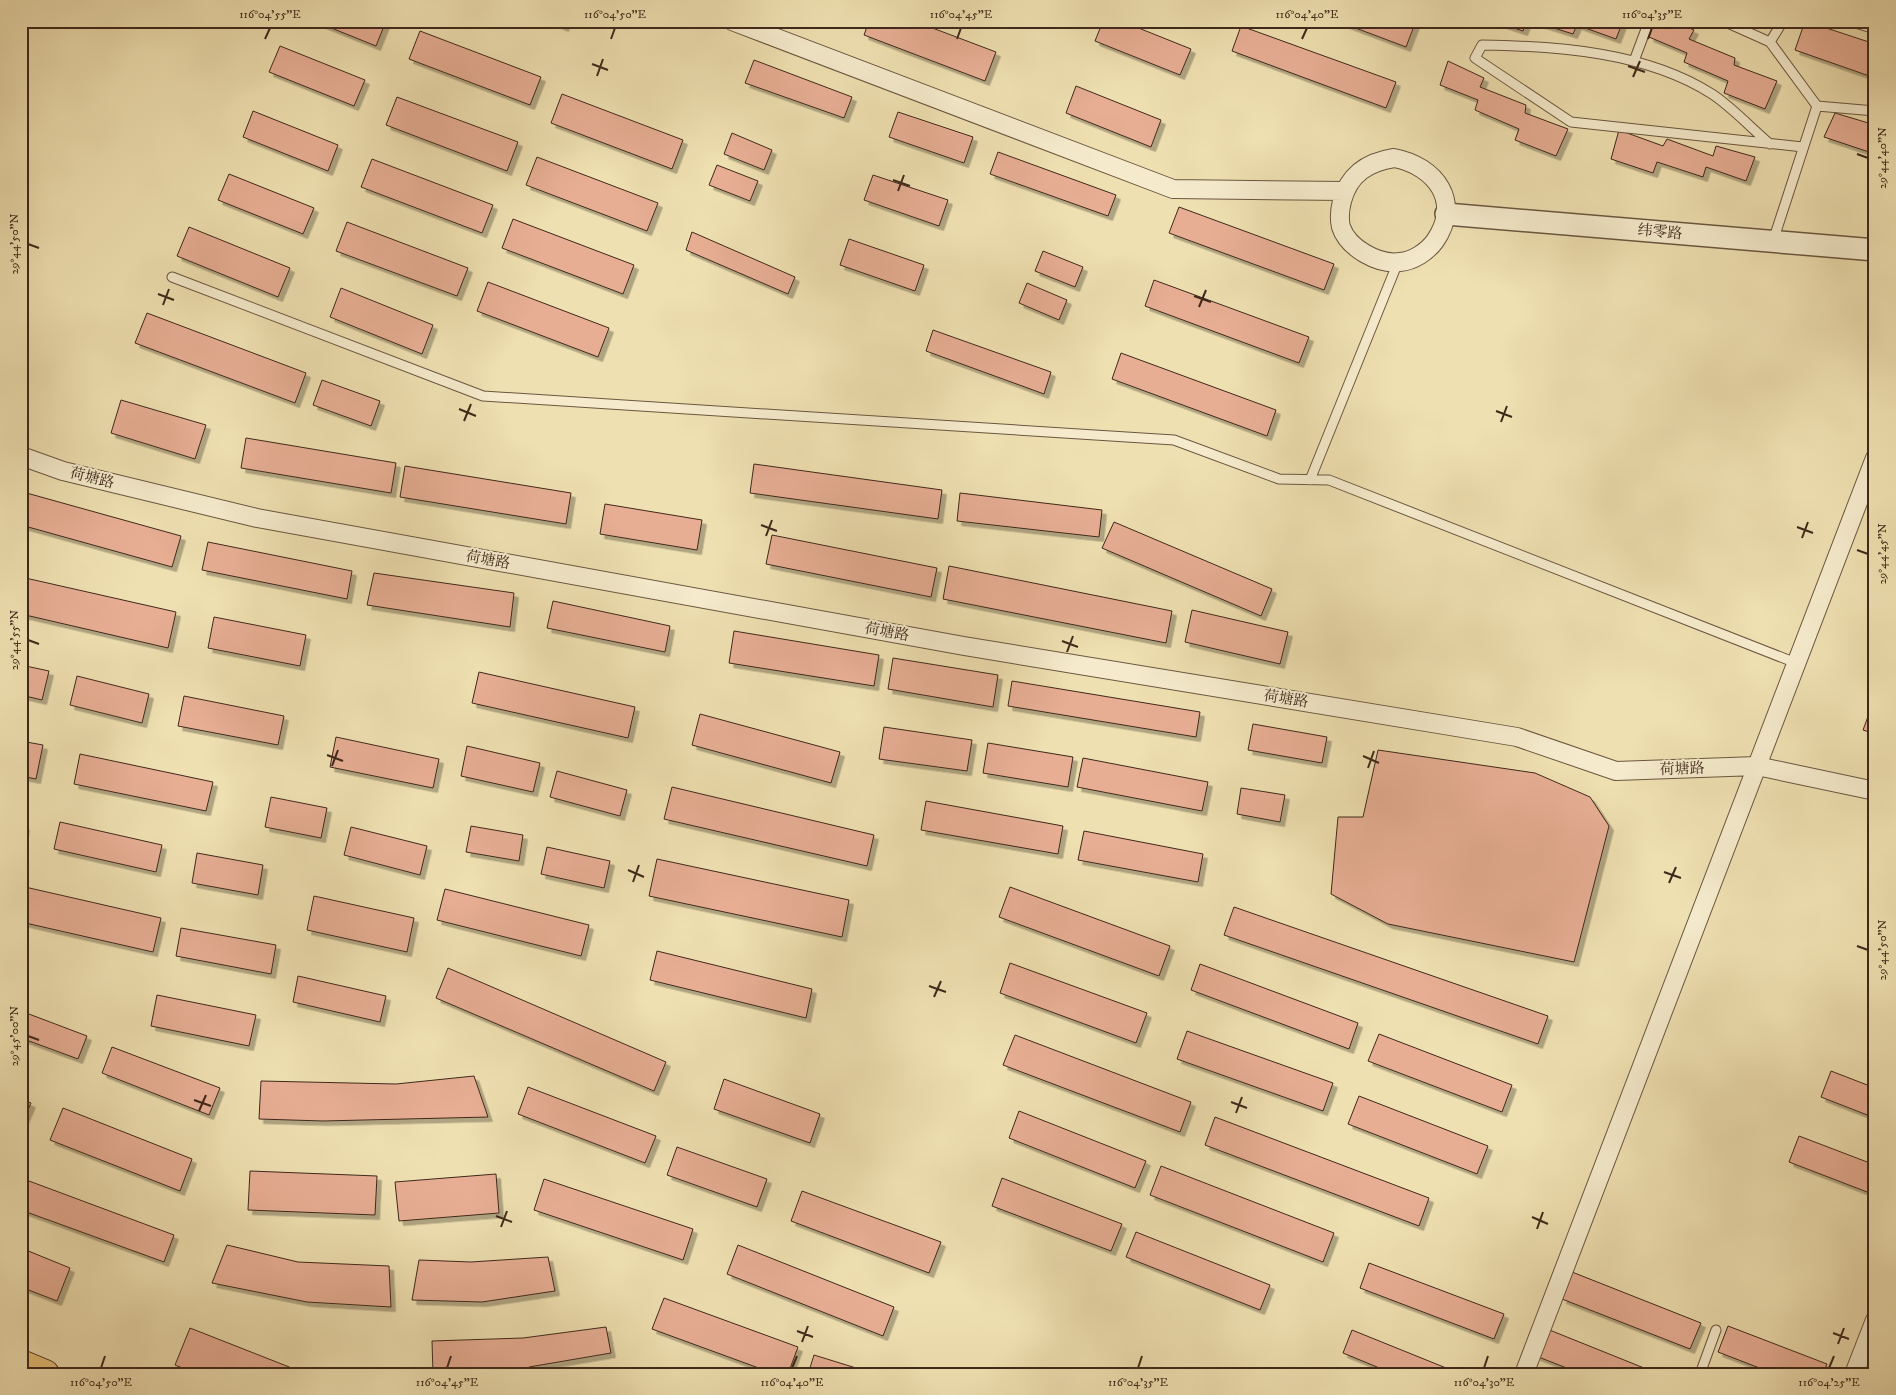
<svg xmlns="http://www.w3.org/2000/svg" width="1896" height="1395" font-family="'IM FELL DW Pica','Noto Serif SC',serif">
	<defs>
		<filter id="shadow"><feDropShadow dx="4.5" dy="4.5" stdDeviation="0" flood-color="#0004"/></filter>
	</defs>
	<rect width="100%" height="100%" fill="#efe0b1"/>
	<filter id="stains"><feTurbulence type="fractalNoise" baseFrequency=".004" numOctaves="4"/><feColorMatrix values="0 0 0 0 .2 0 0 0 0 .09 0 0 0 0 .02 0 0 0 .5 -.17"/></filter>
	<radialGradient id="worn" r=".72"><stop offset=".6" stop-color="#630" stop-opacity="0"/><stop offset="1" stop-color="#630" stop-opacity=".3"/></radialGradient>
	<path fill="#e7ae94" stroke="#3f281b" filter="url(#shadow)" d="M314,21H386L376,46Z
		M550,21H566L564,27Z
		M869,21H914L996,52L985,81L864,35Z
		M1103,21H1121L1191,49L1180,75L1095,41Z
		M1337,21H1416L1406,47Z
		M1493,21H1527L1523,31Z
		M1532,21H1623L1616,39L1577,25L1573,34Z
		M1654,21H1674L1694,30L1689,39L1735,58L1734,65L1777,81L1765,109L1724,93L1728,81L1684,62L1687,53L1649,37Z
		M1805,21L1875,44V78L1795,50Z
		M1241,26L1396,82L1386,108L1232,51Z
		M420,31L541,77L530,105L409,59Z
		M280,46L365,80L354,106L269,72Z
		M754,60L852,97L844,118L745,83Z
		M1448,61L1484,78L1480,87L1526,105L1525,113L1568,129L1556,156L1515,140L1519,129L1475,110L1478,100L1440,85Z
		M1076,86L1161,120L1151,147L1066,113Z
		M562,94L683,140L672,169L551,123Z
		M397,97L518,142L507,171L386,125Z
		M253,111L338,145L328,171L243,137Z
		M898,112L973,137L964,163L889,137Z
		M1835,113L1875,125V154L1824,137Z
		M1619,130L1663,146L1667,139L1713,156L1716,146L1755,157L1746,181L1706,167L1703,177L1657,162L1653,173L1611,159Z
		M732,133L772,150L764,170L724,154Z
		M998,152L1116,195L1108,216L990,174Z
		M537,157L658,203L647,231L526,185Z
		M372,159L493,205L482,233L361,187Z
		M717,165L758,181L750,201L709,185Z
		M229,174L314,208L303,234L218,200Z
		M873,175L948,200L939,226L864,200Z
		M1179,207L1334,264L1324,290L1169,233Z
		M513,219L634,265L623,294L502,248Z
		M347,222L468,268L457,296L336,251Z
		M189,227L290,268L278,297L177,256Z
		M692,232L795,277L788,294L686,250Z
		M849,239L924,265L915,291L840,265Z
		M1043,251L1083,267L1075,287L1035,271Z
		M1154,280L1309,337L1299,363L1145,306Z
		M488,282L609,328L598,357L477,311Z
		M1027,283L1067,300L1059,320L1019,303Z
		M341,288L433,325L422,354L330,317Z
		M147,313L306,373L295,403L135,343Z
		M933,330L1051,372L1044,394L926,351Z
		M1121,353L1276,410L1267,436L1112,379Z
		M322,380L380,401L371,426L313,405Z
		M121,400L206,425L195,459L111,433Z
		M246,438L396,463L391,493L241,468Z
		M754,464L942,490L938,519L750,493Z
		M405,466L571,493L566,524L400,497Z
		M23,492L181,536L172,567L21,525V499Z
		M960,493L1102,510L1099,537L957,521Z
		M605,504L702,520L697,550L600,534Z
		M1114,522L1272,589L1261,616L1102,548Z
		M772,535L937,568L931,597L766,564Z
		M208,542L352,571L347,599L202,570Z
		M949,566L1172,611L1166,643L943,599Z
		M374,573L514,593L510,627L367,605Z
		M21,577L176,612L168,648L21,614Z
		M553,601L670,626L665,652L547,628Z
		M1192,610L1288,632L1280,664L1185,642Z
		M214,617L306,635L300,666L208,648Z
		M734,631L879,655L874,686L729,663Z
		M893,658L998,675L993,707L888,689Z
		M21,665L49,671L42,700L21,695Z
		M479,672L635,707L628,738L472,703Z
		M77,676L149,694L142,723L70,705Z
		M1012,681L1200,712L1196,737L1008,706Z
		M184,696L284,716L278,745L178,726Z
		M1873,703L1875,704V734L1863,730Z
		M700,714L840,752L831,783L692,745Z
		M1253,724L1327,737L1322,763L1248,750Z
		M884,727L972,740L967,771L879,759Z
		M336,737L439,759L433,788L330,767Z
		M21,741L43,745L36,779L21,776Z
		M988,743L1073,757L1068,787L983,773Z
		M467,746L540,763L533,792L461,776Z
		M1378,750L1535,773L1590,797L1609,826L1574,962L1388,924L1331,894L1338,817H1363Z
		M80,754L213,782L206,811L74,784Z
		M1083,758L1208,782L1202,811L1077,787Z
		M557,771L627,790L620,816L550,797Z
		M672,787L874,835L867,866L664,819Z
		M1241,788L1285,795L1280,822L1237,814Z
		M271,797L327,808L321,838L265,827Z
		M926,801L1063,826L1058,854L921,830Z
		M60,822L162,845L156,872L54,849Z
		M21,825L25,826L21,843Z
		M471,826L523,835L519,861L466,852Z
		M351,827L427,846L420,875L344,855Z
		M1084,831L1203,854L1198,882L1078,860Z
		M547,847L610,861L604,888L541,874Z
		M197,853L263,865L258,895L192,883Z
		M657,859L849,900L842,937L649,896Z
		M25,887L161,918L153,952L21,922V905Z
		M1010,887L1170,946L1159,976L999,917Z
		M445,889L589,925L581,956L437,920Z
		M314,896L414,918L407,952L307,930Z
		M1234,907L1548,1016L1538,1044L1224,935Z
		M181,928L276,945L271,974L176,956Z
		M657,951L812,989L806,1018L650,980Z
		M1010,963L1147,1013L1136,1043L1000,993Z
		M1200,964L1358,1023L1349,1049L1191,990Z
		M448,968L666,1062L654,1091L436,998Z
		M298,976L386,996L380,1022L293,1002Z
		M157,995L256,1015L249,1046L151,1026Z
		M21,1011L87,1036L78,1059L21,1038Z
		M1187,1031L1333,1083L1323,1111L1177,1059Z
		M1379,1034L1512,1085L1502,1112L1368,1061Z
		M1015,1035L1191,1102L1180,1132L1003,1065Z
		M112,1047L220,1088L209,1115L102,1073Z
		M1831,1071L1875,1088V1118L1821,1097Z
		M474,1076L488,1117L323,1121L259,1119L261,1081L396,1084Z
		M724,1079L820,1114L810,1143L714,1109Z
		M528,1087L656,1136L645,1163L518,1114Z
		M1359,1096L1488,1146L1477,1174L1348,1124Z
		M21,1099L31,1103L21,1126Z
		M63,1108L192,1159L180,1191L50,1140Z
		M1019,1111L1146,1161L1135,1188L1009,1138Z
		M1215,1117L1429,1198L1419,1226L1205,1145Z
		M1799,1136L1875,1165V1195L1789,1162Z
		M677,1147L767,1179L757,1207L667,1175Z
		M1161,1166L1334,1233L1323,1262L1150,1195Z
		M250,1171L377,1176L375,1215L248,1210Z
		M496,1174L499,1213L399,1221L395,1182Z
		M1002,1178L1122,1224L1111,1251L992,1206Z
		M544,1179L693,1229L683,1260L534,1210Z
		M29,1181L174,1235L164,1262L21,1210V1202Z
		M802,1191L941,1242L929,1273L791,1221Z
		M1136,1232L1270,1285L1260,1310L1126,1257Z
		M227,1245L298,1262L389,1266L391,1307L307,1302L212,1283Z
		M738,1245L894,1307L883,1336L727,1274Z
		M21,1248L70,1268L57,1301L21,1287Z
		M548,1257L555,1291L482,1302L412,1300L419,1260L471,1262Z
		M1369,1263L1504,1314L1494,1339L1360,1288Z
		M1572,1272L1701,1323L1690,1349L1562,1299Z
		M664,1298L798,1347L788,1374H775L652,1329Z
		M1728,1326L1827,1364L1823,1374H1775L1718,1352Z
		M606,1327L611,1353L529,1367L528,1374H433L432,1341L523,1338Z
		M190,1328L307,1374H197L175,1365Z
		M1547,1329L1659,1374H1582L1536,1356Z
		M1352,1330L1461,1374H1394L1343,1353Z
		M814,1355L869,1372L868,1374H808Z"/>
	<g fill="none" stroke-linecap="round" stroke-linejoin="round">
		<defs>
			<path id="service" d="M1723,21L1770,42L1817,106L1773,241
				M1849,21L1875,29
				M1770,42L1783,21
				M1634,61L1649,21
				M1817,106L1875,111
				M1770,144C1751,128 1733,108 1712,94C1646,52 1558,46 1482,45L1475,58L1571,122L1803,147
				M172,277L483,396L1174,440L1279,479L1329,480L1796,663
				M1310,480L1398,262
				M1700,1374L1716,1330"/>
			<path id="minor" d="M732,21L1173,189L1345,191
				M1394,158C1436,166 1462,202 1435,241C1427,252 1413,261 1400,262C1378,265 1348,248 1341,227C1339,219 1340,209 1342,201C1349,174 1368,162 1394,158Z
				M21,456L63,471L257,518L964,646L1517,737L1616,771L1757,766L1875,791
				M1524,1374L1875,458
				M1854,1374L1875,1320"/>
			<path id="tertiary" d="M1446,214L1875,250"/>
			<path id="primary" d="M21,1364L45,1374"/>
		</defs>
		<use href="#service" stroke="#6b5640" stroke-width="11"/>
		<use href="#minor" stroke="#6b5640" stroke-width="20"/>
		<use href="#tertiary" stroke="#6b5640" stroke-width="24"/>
		<use href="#primary" stroke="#3f281b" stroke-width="30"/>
		<use href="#service" stroke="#f5ebcc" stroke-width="9"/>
		<use href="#minor" stroke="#f5ebcc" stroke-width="18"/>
		<use href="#tertiary" stroke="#f5ebcc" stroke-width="21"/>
		<use href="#primary" stroke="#e8c078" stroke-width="28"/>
	</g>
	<path fill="none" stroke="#3f281b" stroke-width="2" d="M265,39L270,28M611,39L615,28M957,39L961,28M1302,39L1307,28M1648,39L1652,28M592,64L608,70M1628,66L1645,72M597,76L603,59M1633,77L1640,61M1857,154L1868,158M893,180L910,186M898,191L904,175M28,244L39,248M158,294L174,300M1194,296L1211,302M163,305L169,289M1199,307L1206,290M459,409L476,416M1496,411L1512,417M464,421L471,404M1501,422L1507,406M761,525L777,531M1797,527L1813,533M766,536L772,520M1802,538L1808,522M1857,550L1868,554M28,640L39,644M1062,641L1078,647M1067,652L1073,636M327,755L343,761M1363,756L1379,763M332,766L338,750M1368,768L1374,751M628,870L644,877M1664,872L1681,878M633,882L639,865M1669,883L1676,867M1857,946L1868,950M929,986L946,992M934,997L941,981M28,1036L39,1040M194,1100L211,1106M1231,1102L1247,1108M199,1111L206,1095M1236,1113L1242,1097M496,1216L512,1222M1532,1217L1548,1224M501,1227L507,1211M1537,1229L1543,1212M797,1331L813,1337M1833,1333L1849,1339M802,1342L808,1326M1838,1344L1844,1328M101,1368L105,1356M447,1368L451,1356M792,1368L797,1356M1138,1368L1142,1356M1484,1368L1488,1356M1829,1368L1834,1356"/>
	<g text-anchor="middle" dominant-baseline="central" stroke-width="4" stroke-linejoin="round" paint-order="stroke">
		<g font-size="15" fill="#3f281b" stroke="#f5ebcc">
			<text transform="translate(1660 232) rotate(5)">纬零路</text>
			<text transform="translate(92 478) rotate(14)">荷塘路</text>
			<text transform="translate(488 560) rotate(10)">荷塘路</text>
			<text transform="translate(887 632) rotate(10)">荷塘路</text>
			<text transform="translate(1286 699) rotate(9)">荷塘路</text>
			<text transform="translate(1682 769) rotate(-2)">荷塘路</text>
		</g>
	</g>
	<rect width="1896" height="1395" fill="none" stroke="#efe0b1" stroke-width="55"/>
	<rect x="28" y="28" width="1840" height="1340" fill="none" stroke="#3f281b" stroke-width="2"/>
	<g font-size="12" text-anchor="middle" fill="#3f281b">
		<text x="270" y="18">116°04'55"E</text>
		<text x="615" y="18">116°04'50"E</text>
		<text x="961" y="18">116°04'45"E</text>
		<text x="1307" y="18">116°04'40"E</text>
		<text x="1652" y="18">116°04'35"E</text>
		<text transform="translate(1882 158) rotate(-90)" y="4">29°44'40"N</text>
		<text transform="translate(14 244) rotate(-90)" y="4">29°44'50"N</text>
		<text transform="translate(1882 554) rotate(-90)" y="4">29°44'45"N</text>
		<text transform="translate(14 640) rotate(-90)" y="4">29°44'55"N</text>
		<text transform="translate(1882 950) rotate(-90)" y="4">29°44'50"N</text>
		<text transform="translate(14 1036) rotate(-90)" y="4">29°45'00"N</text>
		<text x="101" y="1386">116°04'50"E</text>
		<text x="447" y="1386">116°04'45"E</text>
		<text x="792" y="1386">116°04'40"E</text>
		<text x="1138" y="1386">116°04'35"E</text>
		<text x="1484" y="1386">116°04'30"E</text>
		<text x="1829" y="1386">116°04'25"E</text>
	</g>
	<rect width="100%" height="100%" filter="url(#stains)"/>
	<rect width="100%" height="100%" fill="url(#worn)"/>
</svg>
